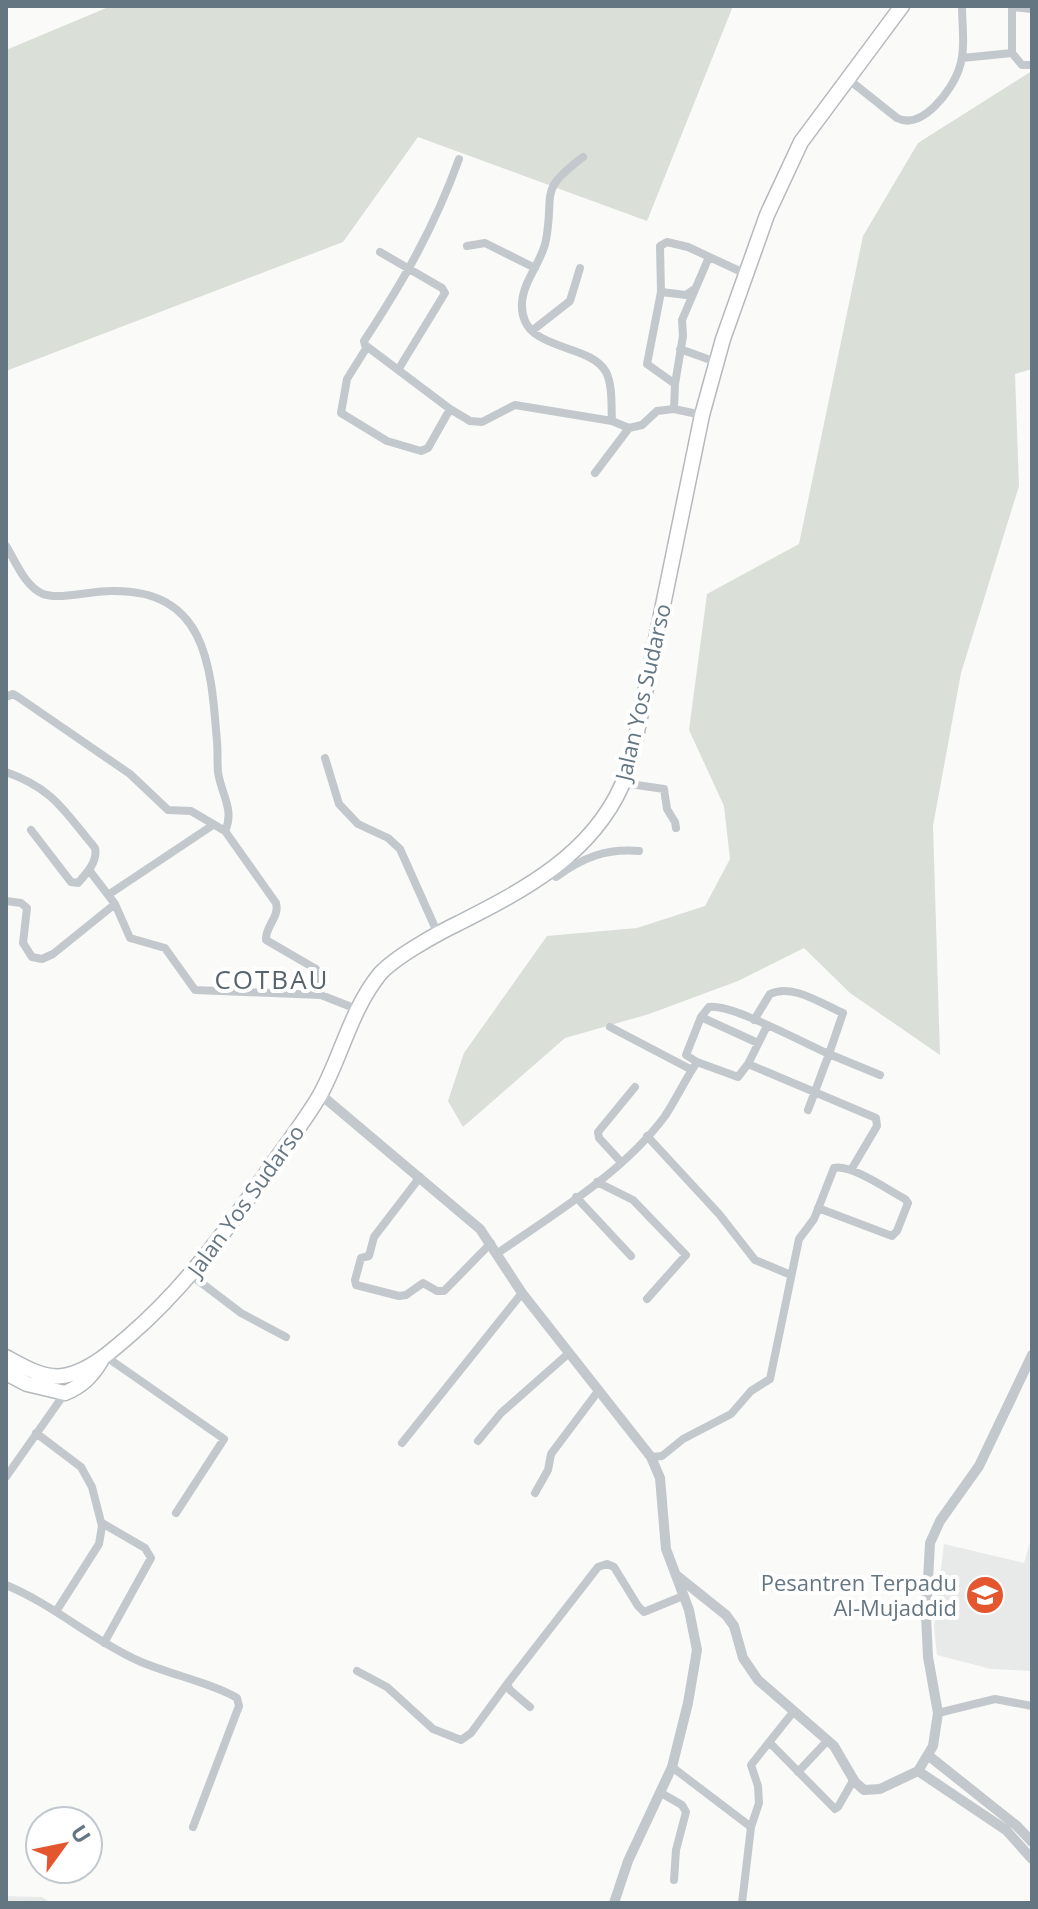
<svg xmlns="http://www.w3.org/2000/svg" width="1038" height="1909" font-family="'Open Sans',sans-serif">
	<rect width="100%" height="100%" fill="#fafaf8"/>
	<path fill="#e8e9e9" d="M1032,1535V1671L991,1669L937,1655L934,1627L944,1544L1024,1563Z
		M6,1896L42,1897L51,1903H6Z"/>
	<path fill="#dadfd7" d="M111,6H733L647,221L418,137L343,242L6,371V50Z
		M1032,71V369L1015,374L1019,486L961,673L933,826L940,1055L850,993L804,948L738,981L649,1014L565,1038L463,1127L448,1101L464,1053L547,936L637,928L705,906L730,859L724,806L689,730L707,594L799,544L863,236L918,143Z"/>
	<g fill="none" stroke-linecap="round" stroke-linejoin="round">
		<defs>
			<path id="trunk" d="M6,1357C24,1367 47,1381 68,1375C92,1369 110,1352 129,1336C186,1287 229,1227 272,1165C288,1142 306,1119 320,1095C341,1057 351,1010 379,975C393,958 438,933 459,923C524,890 591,855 622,785C629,768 632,750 637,732L702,415L723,339L767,215L801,142L902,6
				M6,1373L27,1384L65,1393C82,1386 92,1376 101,1361"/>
		</defs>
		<use href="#trunk" stroke="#b4b9bd" stroke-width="17"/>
		<path stroke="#c3c8cc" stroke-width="8" d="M1012,6V53L1022,65H1032
			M1012,7L1032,9
			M962,58L1012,53
			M848,79L897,118C922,131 952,90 959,69C966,50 962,26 962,6
			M583,157C537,192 555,191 546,240C542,262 523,281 522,303C519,353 589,341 606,372C613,386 611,406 612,421
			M459,159C434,228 404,280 364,341L365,345L450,409L470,421L482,422L515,405L612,421L629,428
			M467,246L485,243L535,268
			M380,252L442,288L445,293L398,370
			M661,292L686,295L693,290
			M533,330L570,301L580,268
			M367,347L347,379L341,413L387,441L421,451L428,448L450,409
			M680,349L716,362
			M675,384L647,364L661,292L660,246L667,242L688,247L746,274
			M674,409L675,384L683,336L682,320L709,257
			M595,473L629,428L642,425L657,411L674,409L702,415
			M6,546C15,560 25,587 43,594C59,600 92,591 110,591C207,588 211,666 217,742C218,752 217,762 218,772C221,794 235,810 225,831L276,903C280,917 265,926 266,940L316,969L321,995
			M6,697L13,694L18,697L130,774L168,810L191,811L225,831
			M325,758L339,804L358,824L388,838L400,849L438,934
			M6,772C54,789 64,811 95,848C98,861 87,873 78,883L71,882L31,830
			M623,783L664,789L667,809L675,822L676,828
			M89,870L115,904L130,938L165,948L195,990L321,995L359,1010
			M549,872L556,877C582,858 606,848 639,851
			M108,895L213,825
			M6,901L21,903L27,908L23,943L32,957L42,959L53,954L115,904
			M701,1017L758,1043
			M754,1020L770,994C792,983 822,1004 843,1013L829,1054L880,1075
			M767,1026L748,1064L738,1077L697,1062L686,1055L701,1017L709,1007C733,1004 803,1043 829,1054L808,1110
			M610,1027L692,1070
			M748,1064L876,1118L877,1126L851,1170
			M647,1136L719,1214L755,1260L791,1275
			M621,1162L599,1138L598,1132L635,1087
			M420,1177L374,1237L369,1256L361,1258L355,1280L356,1285L399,1296L406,1295L423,1283L437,1291H444L491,1243
			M597,1182L633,1200L686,1255L647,1299
			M576,1197L631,1256
			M498,1253C555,1213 623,1173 665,1116C676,1099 685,1080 697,1062
			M191,1275L241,1313L286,1337
			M105,1356L224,1439L176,1513
			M36,1433L81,1467L92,1487L102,1526L99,1544L57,1610
			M478,1441L501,1413L569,1353
			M402,1443L522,1293
			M651,1457L662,1456L683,1439L731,1414L751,1391L770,1379L799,1239L814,1219L834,1168C851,1164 888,1190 905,1199L908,1203L897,1231L892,1236L818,1208
			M6,1477L65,1393
			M535,1493L548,1470L551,1454L599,1390
			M102,1523L145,1548L151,1558L104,1643
			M6,1585C54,1605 92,1640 139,1661C168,1674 212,1683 237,1698L239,1706L193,1827
			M357,1671L387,1687L433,1729L461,1740L471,1733L507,1684
			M530,1707L510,1690L507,1684L598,1567L607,1564L614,1567L638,1606L644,1612L683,1596
			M938,1713L995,1699L1032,1706
			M769,1742L835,1809L838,1807L854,1779
			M672,1767L751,1827
			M798,1772L828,1740
			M661,1793L682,1805L686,1812L676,1850L674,1880
			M742,1903L751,1827L759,1803L758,1786L751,1765L794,1711"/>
		<path stroke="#c3c8cc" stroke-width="10" d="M320,1094L480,1229L522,1293L651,1457L660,1478L666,1549L689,1610L697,1650L688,1703L672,1767L628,1861L614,1903
			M676,1575L726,1615L734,1626L743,1658L758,1680L834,1746L855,1782L864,1790L880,1789L918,1771L933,1746L938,1713L928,1657L926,1616L930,1543L940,1521L979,1466L1032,1355
			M929,1756L1017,1826L1032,1842
			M918,1771L1006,1830L1032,1859"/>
		<use href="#trunk" stroke="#fff" stroke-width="14"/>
	</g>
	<defs>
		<symbol id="school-disc" viewBox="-11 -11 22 22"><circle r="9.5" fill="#e4572e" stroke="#fff"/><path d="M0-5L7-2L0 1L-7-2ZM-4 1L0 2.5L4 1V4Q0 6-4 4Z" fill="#fff"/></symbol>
	</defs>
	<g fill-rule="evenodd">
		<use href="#school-disc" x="963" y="1573" width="44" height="44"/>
	</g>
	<g text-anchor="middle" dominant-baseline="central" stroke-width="8" stroke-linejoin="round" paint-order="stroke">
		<g font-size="22" fill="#657683" stroke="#fff">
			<text transform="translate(642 692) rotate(-77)">Jalan Yos Sudarso</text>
			<text transform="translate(245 1200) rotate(-54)">Jalan Yos Sudarso</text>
		</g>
		<g font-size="22" fill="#657683" stroke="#fff" text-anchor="end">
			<text x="957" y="1582">Pesantren Terpadu<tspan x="957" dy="25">Al-Mujaddid</tspan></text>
		</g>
		<g font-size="26" letter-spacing="2" fill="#57646e" stroke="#fff">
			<text x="272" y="979">COTBAU</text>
		</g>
	</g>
	<rect width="1038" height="1909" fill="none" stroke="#657683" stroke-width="16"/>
	<g transform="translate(64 1845) rotate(57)"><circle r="38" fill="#ffffff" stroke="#c1c8cd" stroke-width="2"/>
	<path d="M0-6L14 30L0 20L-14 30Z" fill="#e4572e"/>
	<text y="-12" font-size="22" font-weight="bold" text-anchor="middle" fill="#657683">U</text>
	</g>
</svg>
